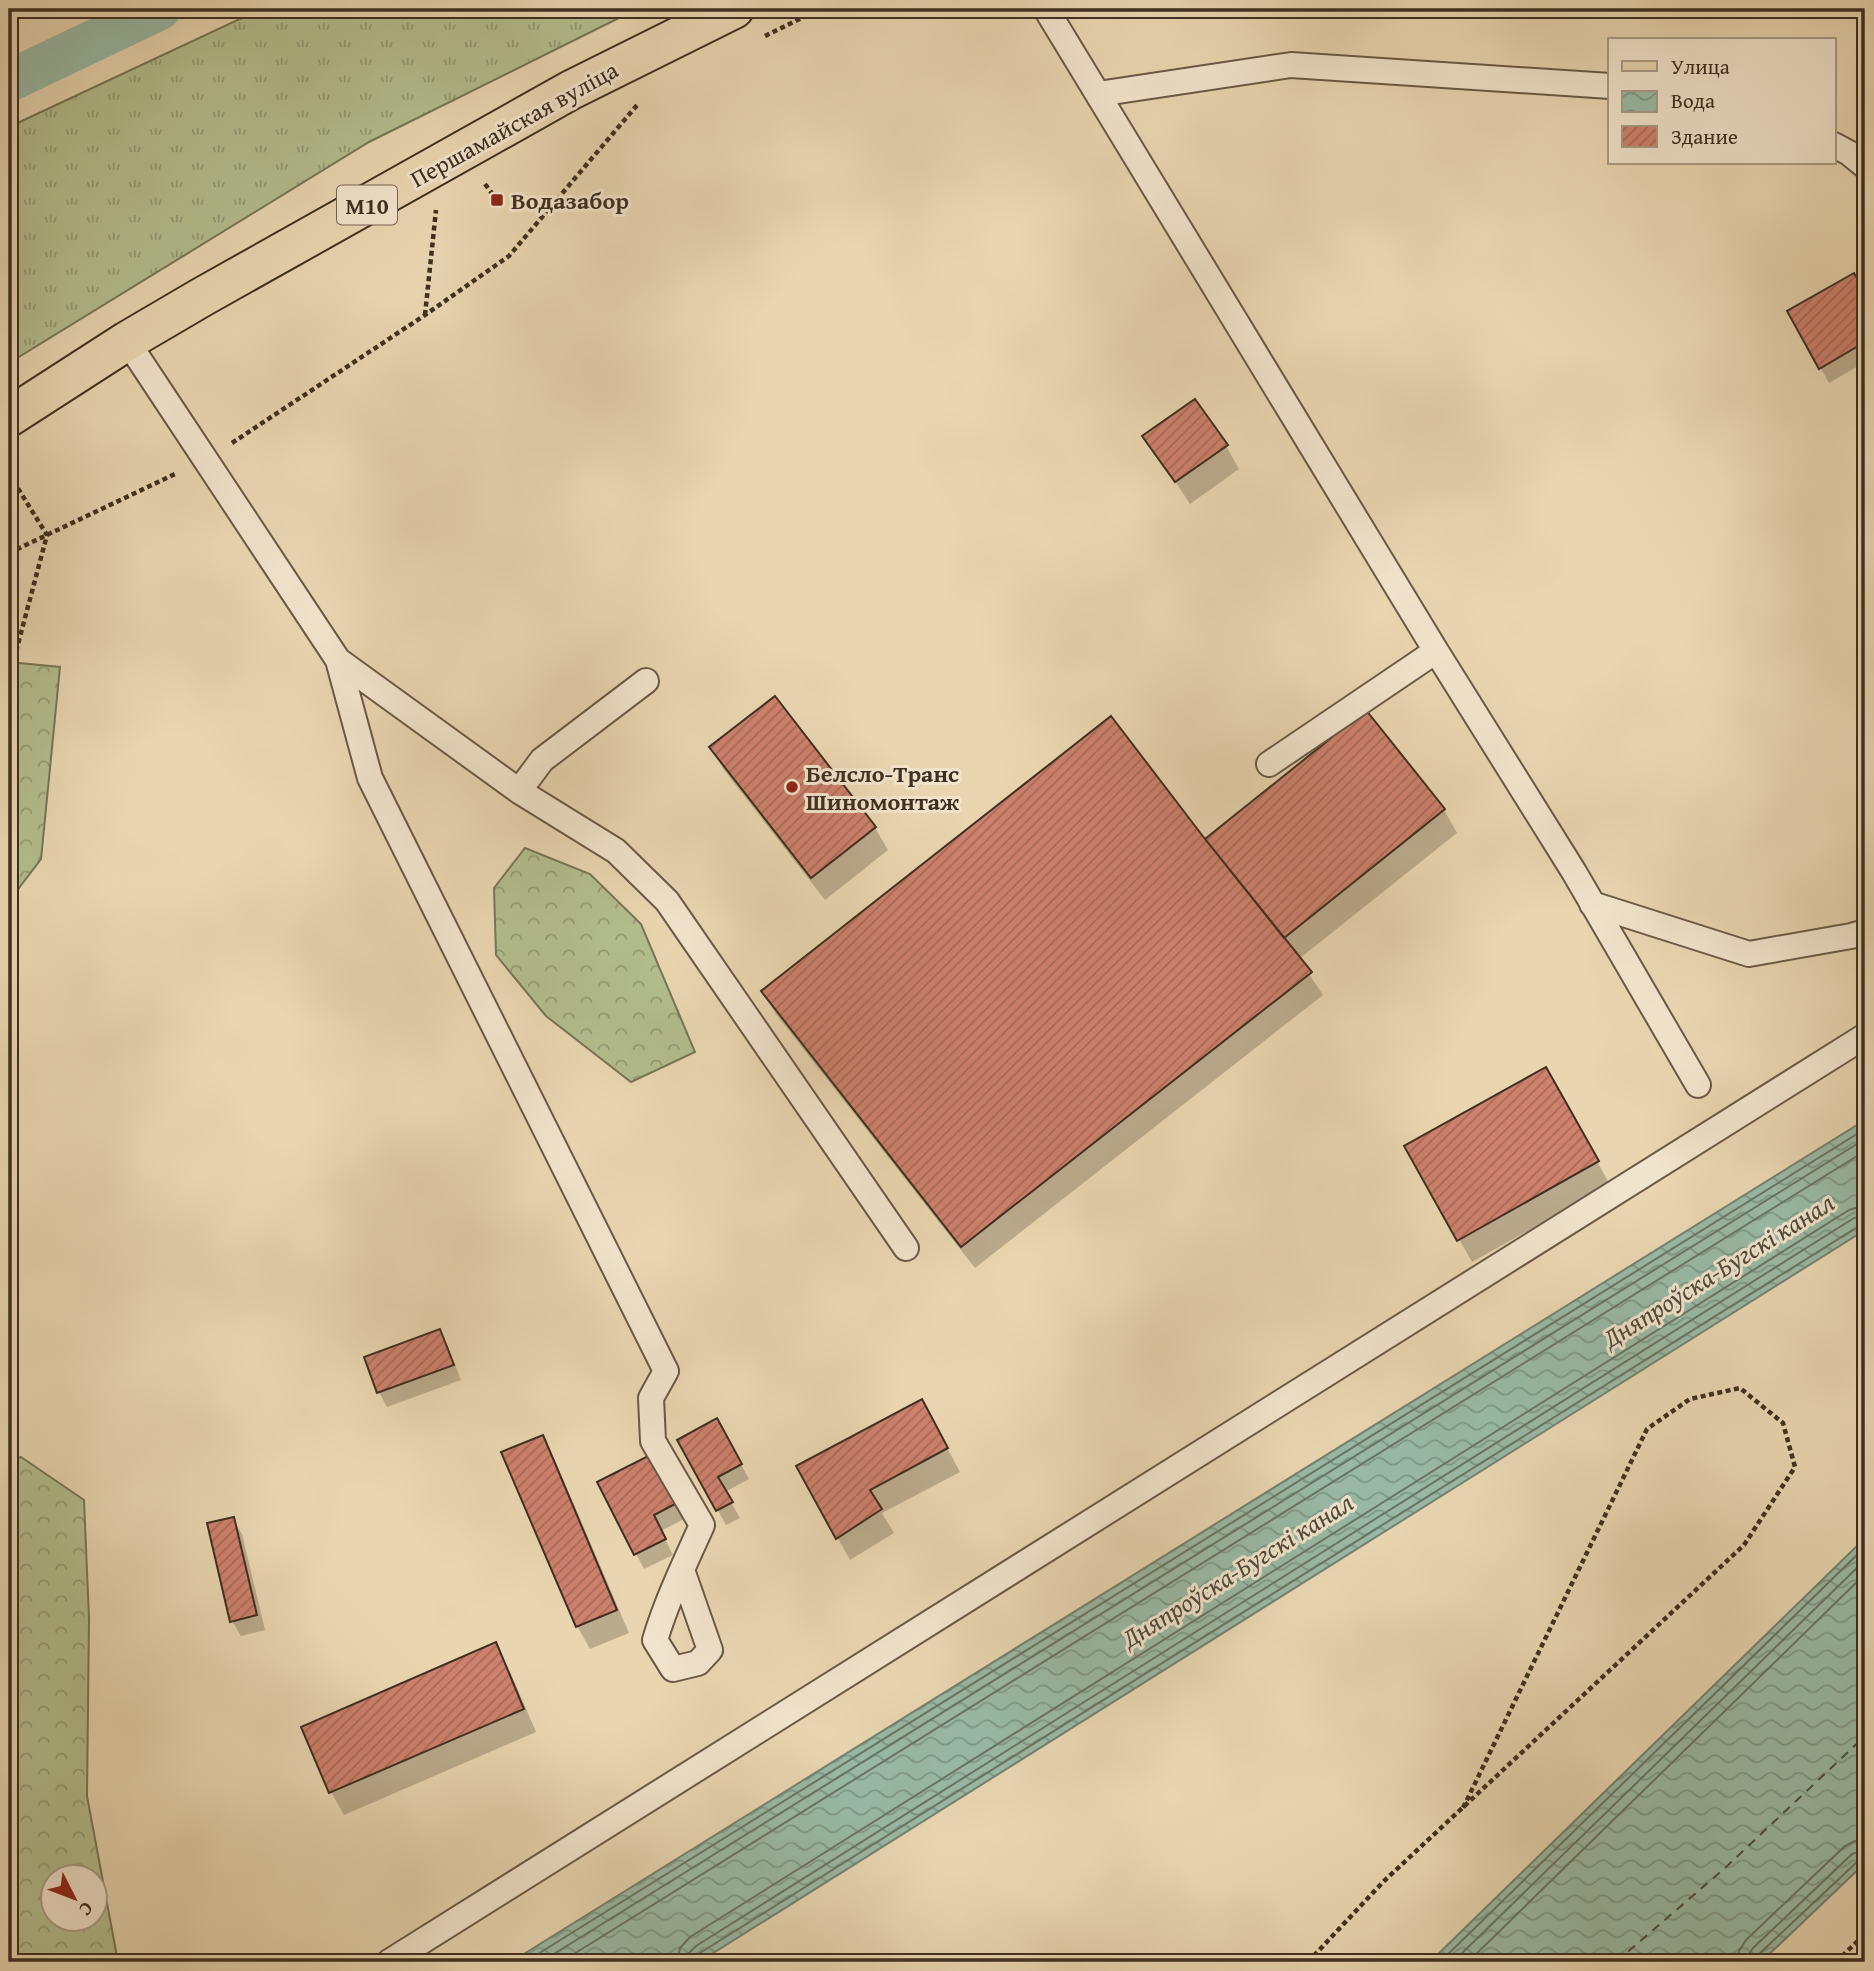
<svg xmlns="http://www.w3.org/2000/svg" width="1874" height="1971" font-family="'Gentium Book Plus',serif">
	<defs>
		<pattern id="grass-tufts" width="24" height="20" patternUnits="userSpaceOnUse" patternTransform="scale(1.75)"><rect width="24" height="20" fill="#b3be8e"/><path d="M3 7l-1-3M5 7V3M7 7l1-3M15 17l-1-3M17 17v-4M19 17l1-3" fill="none" stroke="#939b74"/></pattern>
		<pattern id="forest-crowns" width="20" height="18" patternUnits="userSpaceOnUse" patternTransform="scale(1.75)"><rect width="20" height="18" fill="#b3be8e"/><path d="M2 6a3 3 0 1 1 6 0M12 15a3 3 0 1 1 6 0" fill="none" stroke="#939b74"/></pattern>
		<pattern id="water-waves" width="16" height="10" patternUnits="userSpaceOnUse" patternTransform="scale(1.75)"><rect width="16" height="10" fill="#99baa6"/><path d="M0 5q4-4 8 0t8 0" fill="none" stroke="#7e9887"/></pattern>
		<pattern id="building-hatch" width="6" height="6" patternUnits="userSpaceOnUse" patternTransform="scale(1.75)"><rect width="6" height="6" fill="#ce816d"/><path d="M-1 1l2-2M0 6l6-6M5 7l2-2" fill="none" stroke="#a96a59"/></pattern>
	</defs>
	<rect width="100%" height="100%" fill="#e9d6b1"/>
	<filter id="stains"><feTurbulence type="fractalNoise" baseFrequency=".00286" numOctaves="4"/><feColorMatrix values="0 0 0 0 .2 0 0 0 0 .09 0 0 0 0 .02 0 0 0 .5 -.17"/></filter>
	<radialGradient id="worn" r=".72"><stop offset=".6" stop-color="#630" stop-opacity="0"/><stop offset="1" stop-color="#630" stop-opacity=".3"/></radialGradient>
	<path fill="url(#grass-tufts)" stroke="#787658" stroke-width="2" d="M261,9H637L369,142L9,363V127Z"/>
	<path fill="url(#forest-crowns)" stroke="#787658" stroke-width="2" fill-rule="evenodd" d="M9,662L60,667L41,859L9,901Z
		M525,848L590,874L641,924L695,1052L631,1082L546,1016L496,955L494,888Z
		M21,1457L84,1500L89,1618L87,1796L118,1962H9V1462ZM52,1876H94V1918H52Z"/>
	<path fill="url(#water-waves)" stroke="#758271" stroke-width="2" d="M1865,1120V1230L699,1962H511Z
		M1865,1538V1863L1761,1962H1430Z"/>
	<path fill="#0003" d="M1854,275L1865,296V362L1829,383L1789,312Z
		M1145,436L1226,446L1239,469L1190,504Z
		M1366,713L1444,810L1457,833L1299,959L1323,995L975,1268L776,1014L763,992L1205,841Z
		M711,747L875,828L888,850L825,900L724,770Z
		M1559,1092L1610,1185L1472,1262L1407,1147Z
		M439,1331L448,1346L461,1380L387,1407L379,1392Z
		M716,1420L749,1479L725,1492L740,1518L726,1525L679,1440Z
		M934,1423L960,1472L882,1513L894,1533L850,1560L798,1466Z
		M542,1437L555,1460L629,1633L590,1649L577,1626Z
		M660,1471L684,1519L661,1531L673,1555L644,1569L599,1483Z
		M233,1519L242,1534L265,1630L241,1636L232,1621Z
		M495,1644L508,1667L536,1732L344,1815L331,1792L303,1728Z"/>
	<g fill="none" stroke-linecap="round" stroke-linejoin="round">
		<path stroke="#6c7464" stroke-width="2" d="M525,1962L1865,1129
			M541,1962L1865,1139
			M561,1962L1865,1151
			M677,1962L680,1948L690,1937L1849,1210L1865,1205
			M688,1962L689,1953L696,1946L1854,1218L1865,1216
			M697,1962L700,1953L1859,1226L1865,1225
			M1440,1962L1865,1547
			M1453,1962L1865,1560
			M1468,1962L1865,1574
			M1738,1962L1739,1951L1746,1940L1845,1846L1855,1841L1865,1839
			M1748,1962L1749,1954L1753,1948L1852,1854L1865,1850
			M1757,1962L1759,1954L1858,1861L1865,1859"/>
		<path stroke="#99baa6" stroke-width="42" d="M9,81L160,9"/>
		<path stroke="#504b3c" stroke-width="2" stroke-dasharray="9 7" stroke-linecap="butt" d="M1616,1962L1725,1868L1865,1736"/>
	</g>
	<path fill="url(#building-hatch)" stroke="#3e2f22" stroke-width="2" d="M1854,273L1865,292V342L1819,369L1787,311Z
		M1195,399L1228,445L1175,482L1142,436Z
		M775,696L876,827L811,878L709,747Z
		M1366,710L1445,809L1284,938L1205,839Z
		M1111,716L1205,839L1312,972L961,1247L761,991Z
		M1546,1067L1599,1161L1457,1241L1404,1146Z
		M440,1329L454,1365L377,1393L364,1357Z
		M922,1399L948,1448L870,1490L882,1509L836,1539L796,1466Z
		M717,1418L742,1464L718,1477L733,1502L716,1511L677,1440Z
		M543,1435L617,1610L576,1627L501,1452Z
		M652,1454L677,1503L654,1515L666,1539L634,1555L597,1482Z
		M234,1517L257,1615L230,1622L207,1523Z
		M496,1642L524,1709L329,1793L301,1727Z"/>
	<g fill="none" stroke-linecap="round" stroke-linejoin="round">
		<defs>
			<path id="lane" d="M1046,9L1436,651L1574,872L1698,1085
				M1098,94L1291,65L1610,86
				M1834,145L1849,153L1865,166
				M127,341L338,660L519,791L616,851L667,901L906,1248
				M338,660L370,778L666,1371L651,1398L653,1441L702,1525C685,1563 667,1600 655,1640L673,1669L698,1663L710,1650L682,1570
				M1269,764L1436,651
				M519,791L542,760L646,681
				M1592,904L1749,954L1851,936L1865,932
				M389,1962L1865,1036"/>
			<path id="primary" d="M9,417L127,341L202,297L571,90L734,9"/>
		</defs>
		<use href="#lane" stroke="#695946" stroke-width="28"/>
		<use href="#primary" stroke="#3e2f22" stroke-width="42"/>
		<path stroke="#3e2f22" stroke-width="4.5" stroke-dasharray="5 3.5" stroke-linecap="butt" d="M765,36L820,9
			M485,184L497,200
			M425,315L436,210
			M232,443L425,315L509,256L638,104
			M9,474L47,535L9,678
			M9,553L175,474
			M1308,1962L1383,1882L1744,1545L1795,1467L1783,1423L1740,1388L1690,1399L1647,1429L1463,1808
			M1836,1962L1865,1934"/>
		<use href="#lane" stroke="#f1e4cc" stroke-width="24"/>
		<use href="#primary" stroke="#e9d6b1" stroke-width="38"/>
	</g>
	<g fill="#8f2418" stroke="#f1e4cc" stroke-width="2.5">
		<rect x="490" y="193" width="14" height="14" rx="3.5"/>
		<circle cx="792" cy="787" r="7"/>
	</g>
	<g text-anchor="middle" dominant-baseline="central" stroke-width="6" stroke-linejoin="round" paint-order="stroke">
		<rect fill="#f1e4cc" stroke="#746555" stroke-width="2" x="337" y="185.5" width="60" height="39" rx="5"/>
		<g font-size="23" font-weight="bold" fill="#3e2f22">
			<text x="367" y="205">М10</text>
		</g>
		<g font-size="24" fill="#3e2f22" stroke="#f1e4cc">
			<text transform="translate(514 124) rotate(-29)">Першамайская вуліца</text>
		</g>
		<g font-size="24" font-weight="bold" fill="#3e2f22" stroke="#f1e4cc" text-anchor="start">
			<text x="511" y="200">Водазабор</text>
			<text x="806" y="773">Белсло-Транс<tspan x="806" dy="28">Шиномонтаж</tspan></text>
		</g>
		<g font-size="26" font-style="italic" fill="#504b3c" stroke="#f1e4cc">
			<text transform="translate(1718 1270) rotate(-32)">Дняпроўска-Бугскі канал</text>
			<text transform="translate(1237 1570) rotate(-32)">Дняпроўска-Бугскі канал</text>
		</g>
	</g>
	<rect width="1874" height="1971" fill="none" stroke="#e9d6b1" stroke-width="35"/>
	<rect x="10" y="10" width="1853" height="1950" fill="none" stroke="#3e2f22" stroke-width="3.5"/>
	<rect x="18" y="18" width="1839" height="1936" fill="none" stroke="#3e2f22" stroke-width="2"/>
	<rect x="1608" y="38" width="228" height="126" fill="#f1e4cc" stroke="#a99c88" stroke-width="2"/>
	<rect x="1622" y="61" width="35" height="10" fill="#e9d6b1" stroke="#a99c88" stroke-width="2"/>
	<text x="1671" y="74" font-size="21" fill="#3e2f22">Улица</text>
	<rect x="1622" y="91" width="35" height="21" fill="url(#water-waves)" stroke="#a99c88" stroke-width="2"/>
	<text x="1671" y="108" font-size="21" fill="#3e2f22">Вода</text>
	<rect x="1622" y="126" width="35" height="21" fill="url(#building-hatch)" stroke="#a99c88" stroke-width="2"/>
	<text x="1671" y="144" font-size="21" fill="#3e2f22">Здание</text>
	<g transform="translate(74 1898) rotate(132)"><circle r="33" fill="#f1e4cc" stroke="#a99c88" stroke-width="2"/>
	<path d="M0-5L12 26L0 18L-12 26Z" fill="#8f2418"/>
	<text y="-10" font-size="19" font-weight="bold" text-anchor="middle" fill="#3e2f22">С</text>
	</g>
	<rect width="100%" height="100%" filter="url(#stains)"/>
	<rect width="100%" height="100%" fill="url(#worn)"/>
</svg>
